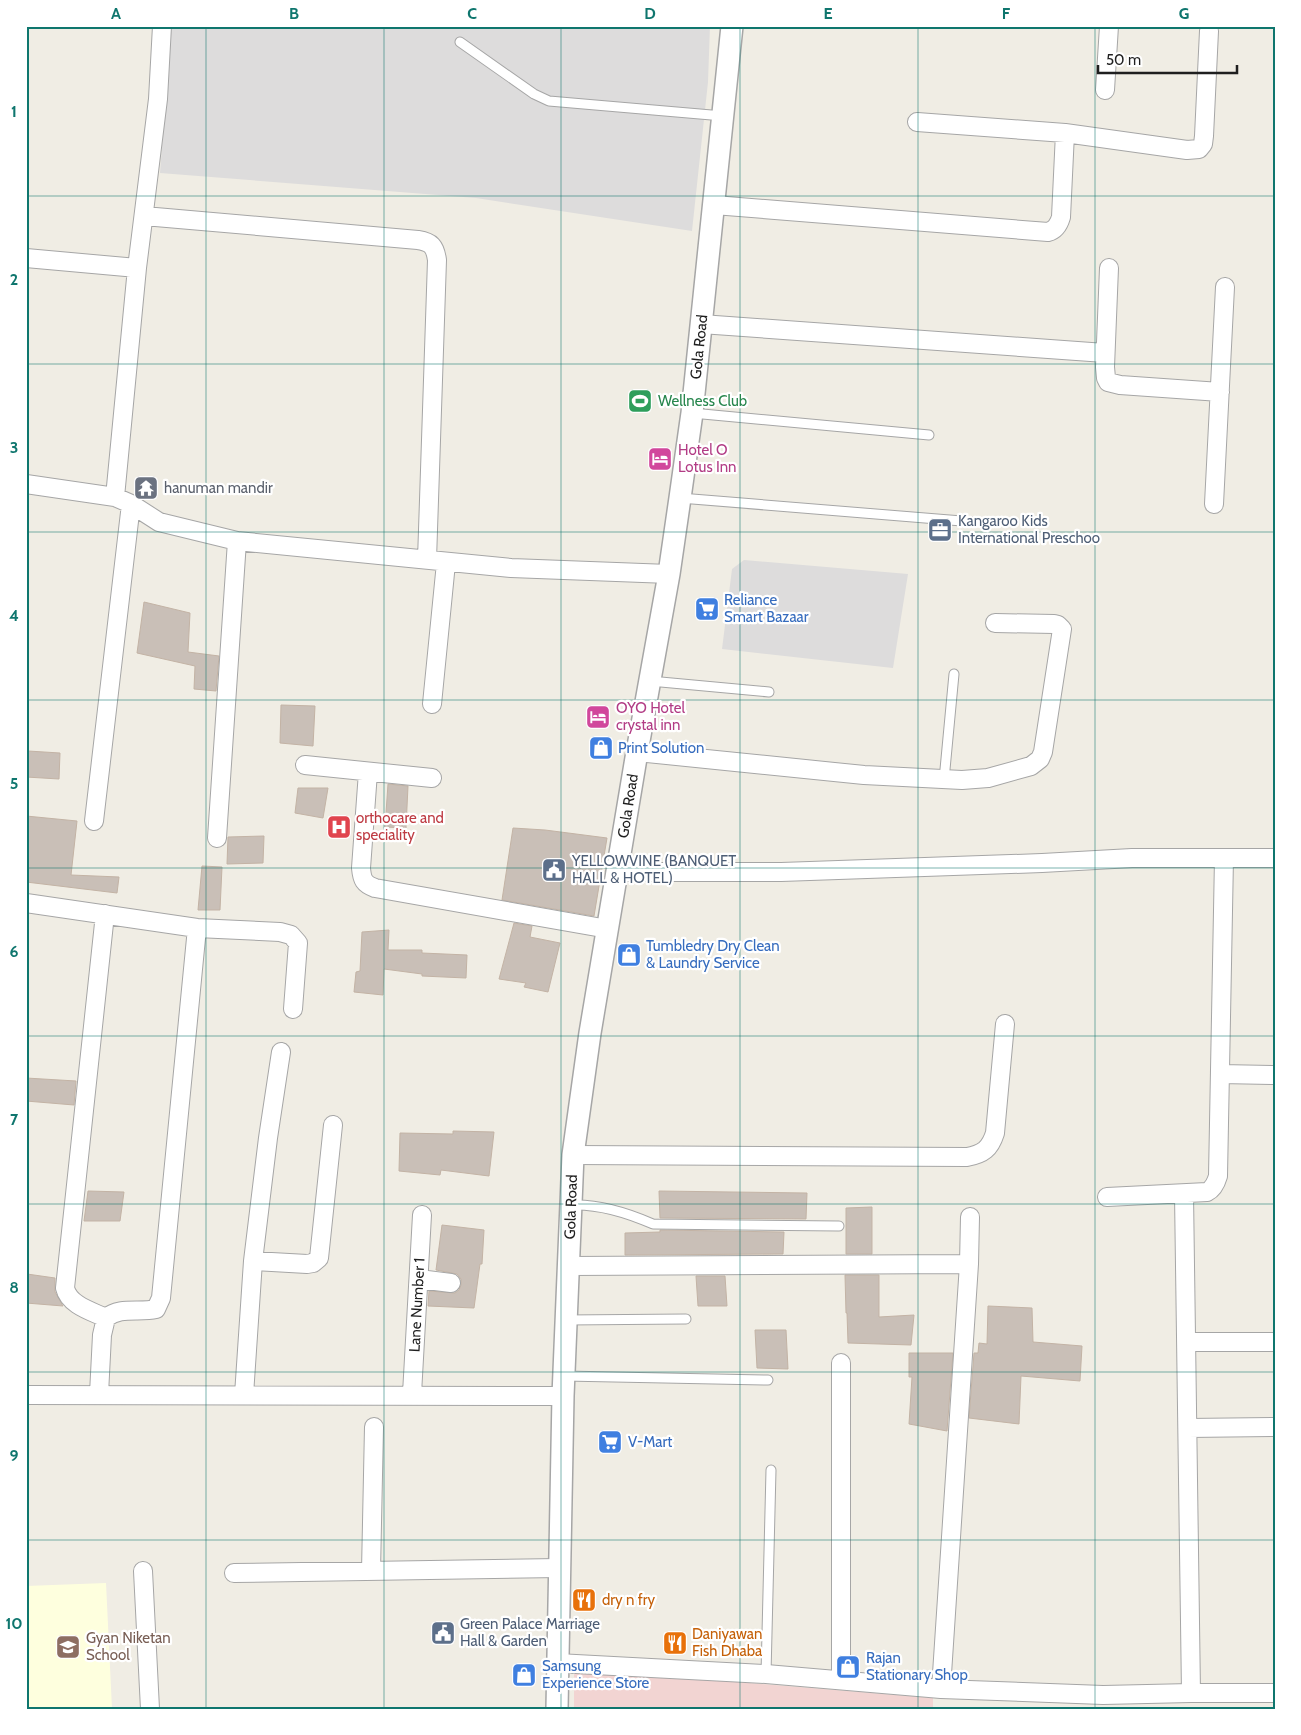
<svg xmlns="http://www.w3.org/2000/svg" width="1301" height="1735" font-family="Cabin,sans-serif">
	<rect width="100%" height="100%" fill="#f0ede4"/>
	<path fill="#dddcdc" d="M171,26H710L708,82L692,231L476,198L160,173Z
		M744,560L908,574L893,668L722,649L732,569Z"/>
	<path fill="#f2d4d2" d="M574,1673L665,1676L933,1698V1709H574Z"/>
	<path fill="#feffde" d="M106,1583L112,1709H26V1586Z"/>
	<path fill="#c9bfb7" stroke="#c3b3a5" d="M144,602L190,613L188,652L219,656L216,691L194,689L195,666L137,653Z
		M281,705L315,706L313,746L280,743Z
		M28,751L60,753L59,779L26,777Z
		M388,784L408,786L406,828L385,827Z
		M298,788H328L323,818L295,813Z
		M26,816L77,821L71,875L119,877L117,893L26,882Z
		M513,828L545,830L607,838L594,916L502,900Z
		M264,836L263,863L227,864L228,837Z
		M202,866L222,867L220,910H198Z
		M514,923L532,926L530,937L560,943L548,992L524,987L526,983L499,979Z
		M389,930L388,950H422V953L467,955L466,978L422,976V974L384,969L383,995L354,992L356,972L360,971L362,932Z
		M26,1078L76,1081L74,1105L26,1101Z
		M453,1131L494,1132L489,1176L441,1170L440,1175L399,1171L400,1133L453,1134Z
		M88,1191L124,1192L120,1221H84Z
		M659,1191L807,1193L806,1219L660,1218Z
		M872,1207V1254H846V1208Z
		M442,1225L484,1230L482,1264H480L474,1308L428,1306L429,1291L455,1293L459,1290L461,1285V1279L457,1274L436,1270Z
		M660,1230L784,1232L783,1254L625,1255V1233L660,1232Z
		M27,1274L55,1278V1292L63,1306L26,1303Z
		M845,1275H879V1317L914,1315L911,1345L848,1343L847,1313H846Z
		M696,1276H725L727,1306H698Z
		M988,1306L1032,1308L1033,1342L1082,1346L1080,1381L1021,1376L1019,1424L969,1418L974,1353H978L979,1343L987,1344Z
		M755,1330H786L788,1369L757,1368Z
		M909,1353H953L947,1431L909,1424L912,1377H909Z"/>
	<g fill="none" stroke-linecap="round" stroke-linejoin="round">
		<defs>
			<path id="service" d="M460,42L534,94L549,101L723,116
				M692,413L929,435
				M680,498L974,522
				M650,681L769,692
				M944,780L954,674
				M572,1205C599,1204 628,1213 653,1224L839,1226
				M566,1320L686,1319
				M564,1376L768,1380
				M766,1674L771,1470"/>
			<path id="minor" d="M1105,90L1109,26
				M917,122L1065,133L1187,150L1199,149L1203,144L1204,136L1209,31
				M714,205L1048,232C1056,230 1059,224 1061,217L1065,133
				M144,216L418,240C431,242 435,246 437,260L427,560
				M26,258L137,268
				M1109,268L1105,367L1106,378L1108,382L1120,385L1220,392
				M701,324L1105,353
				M26,484L115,497L131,504L159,522L237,541L511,568L669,574
				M115,497L137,268L158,99L162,26
				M1214,504L1225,287
				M432,704L446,563
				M637,752L864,775L962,780L988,778L1031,766L1040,759L1043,752L1062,629L1058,625L1054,624L995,623
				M305,765L432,778
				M368,772L361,868C362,880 364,884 375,888L608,929
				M94,821L131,504
				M217,838L237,541
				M617,872H781L1042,863L1132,858H1275
				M26,903L197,928L280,932L291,935L298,943L293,1009
				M105,914L65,1288C69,1305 91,1311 106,1318
				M1220,1074L1275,1075
				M573,1155L967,1157C983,1154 990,1149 995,1133L1005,1024
				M1184,1194L1191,1693
				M1107,1197L1207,1192C1213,1189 1216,1183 1218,1176L1224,858
				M253,1261L307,1264L313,1263L319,1258L333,1125
				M569,1266L969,1264
				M419,1279L451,1283
				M1187,1342H1275
				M99,1394L102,1335L106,1318C120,1306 139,1313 156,1309L161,1298L197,928
				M412,1394L422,1215
				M26,1395L563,1396
				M244,1395L253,1261L268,1138L281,1052
				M1188,1428L1275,1427
				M143,1571L150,1709
				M371,1571L374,1427
				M234,1573L559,1568
				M557,1663L766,1674L941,1689L1103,1695L1191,1693H1275
				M841,1680V1363
				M941,1689L969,1264L970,1217"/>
			<path id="tertiary" d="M557,1709L563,1396L573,1155L590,1033L637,752L669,574L680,498L692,413L732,26"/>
		</defs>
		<use href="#service" stroke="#a6a6a6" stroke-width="11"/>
		<use href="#minor" stroke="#a6a6a6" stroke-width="20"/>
		<use href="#tertiary" stroke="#a6a6a6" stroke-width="24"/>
		<use href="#service" stroke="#fff" stroke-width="9"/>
		<use href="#minor" stroke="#fff" stroke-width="18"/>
		<use href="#tertiary" stroke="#fff" stroke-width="21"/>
	</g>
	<path fill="none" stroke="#0f766e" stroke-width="1" stroke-opacity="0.55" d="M206,26V1709M384,26V1709M561,26V1709M740,26V1709M918,26V1709M1095,26V1709M26,196H1275M26,364H1275M26,532H1275M26,700H1275M26,868H1275M26,1036H1275M26,1204H1275M26,1372H1275M26,1540H1275"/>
	<defs>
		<symbol id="stadium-square" viewBox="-11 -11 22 22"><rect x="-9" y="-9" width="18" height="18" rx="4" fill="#2e9e5b" stroke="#fff"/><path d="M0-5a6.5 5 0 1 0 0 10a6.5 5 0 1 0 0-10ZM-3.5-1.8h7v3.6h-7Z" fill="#fff"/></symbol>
		<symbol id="hotel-square" viewBox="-11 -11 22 22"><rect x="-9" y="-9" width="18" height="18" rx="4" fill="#d1479c" stroke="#fff"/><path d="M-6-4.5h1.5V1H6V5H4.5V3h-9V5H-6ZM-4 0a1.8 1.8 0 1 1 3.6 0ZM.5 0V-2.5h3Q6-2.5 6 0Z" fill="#fff"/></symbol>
		<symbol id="temple-square" viewBox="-11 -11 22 22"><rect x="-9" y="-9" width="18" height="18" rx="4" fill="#6b7280" stroke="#fff"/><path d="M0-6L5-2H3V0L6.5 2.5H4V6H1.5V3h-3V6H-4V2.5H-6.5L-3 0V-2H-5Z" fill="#fff"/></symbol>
		<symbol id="office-square" viewBox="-11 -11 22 22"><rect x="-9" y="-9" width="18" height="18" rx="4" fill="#5c6f8a" stroke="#fff"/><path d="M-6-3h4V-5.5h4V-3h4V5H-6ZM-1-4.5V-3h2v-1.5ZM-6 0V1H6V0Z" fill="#fff"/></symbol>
		<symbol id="supermarket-square" viewBox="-11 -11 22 22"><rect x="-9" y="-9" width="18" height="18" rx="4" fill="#3f7fe0" stroke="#fff"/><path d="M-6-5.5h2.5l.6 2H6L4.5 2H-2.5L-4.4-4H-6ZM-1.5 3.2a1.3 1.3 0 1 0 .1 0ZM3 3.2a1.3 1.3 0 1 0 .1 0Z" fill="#fff"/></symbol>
		<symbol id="shop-square" viewBox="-11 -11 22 22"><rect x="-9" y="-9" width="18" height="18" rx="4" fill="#3f7fe0" stroke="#fff"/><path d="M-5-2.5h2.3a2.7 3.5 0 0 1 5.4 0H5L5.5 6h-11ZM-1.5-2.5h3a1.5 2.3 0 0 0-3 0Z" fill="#fff"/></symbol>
		<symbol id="hospital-square" viewBox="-11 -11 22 22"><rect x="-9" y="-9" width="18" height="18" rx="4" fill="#e0444e" stroke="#fff"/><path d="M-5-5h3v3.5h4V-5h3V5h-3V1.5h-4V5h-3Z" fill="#fff"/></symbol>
		<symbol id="civic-square" viewBox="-11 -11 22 22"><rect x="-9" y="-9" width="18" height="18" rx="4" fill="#5c6f8a" stroke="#fff"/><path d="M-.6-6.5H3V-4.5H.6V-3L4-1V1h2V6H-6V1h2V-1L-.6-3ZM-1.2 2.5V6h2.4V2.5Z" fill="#fff"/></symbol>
		<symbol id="restaurant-square" viewBox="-11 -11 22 22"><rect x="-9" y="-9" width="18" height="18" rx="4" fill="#e8710a" stroke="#fff"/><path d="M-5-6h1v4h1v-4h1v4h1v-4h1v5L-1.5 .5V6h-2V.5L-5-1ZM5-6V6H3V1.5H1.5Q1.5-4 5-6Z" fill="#fff"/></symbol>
		<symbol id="school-square" viewBox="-11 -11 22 22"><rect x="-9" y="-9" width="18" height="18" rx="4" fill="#8d6e63" stroke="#fff"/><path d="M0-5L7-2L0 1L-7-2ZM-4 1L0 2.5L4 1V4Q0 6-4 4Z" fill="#fff"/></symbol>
	</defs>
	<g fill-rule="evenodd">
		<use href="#stadium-square" x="626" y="387" width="28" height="28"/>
		<use href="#hotel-square" x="646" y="445" width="28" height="28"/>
		<use href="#temple-square" x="132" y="474" width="28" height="28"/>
		<use href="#office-square" x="926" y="516" width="28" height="28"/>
		<use href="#supermarket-square" x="693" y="595" width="28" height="28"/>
		<use href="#hotel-square" x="584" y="703" width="28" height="28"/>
		<use href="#shop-square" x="587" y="734" width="28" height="28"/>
		<use href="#hospital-square" x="325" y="813" width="28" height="28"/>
		<use href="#civic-square" x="540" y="856" width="28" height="28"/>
		<use href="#shop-square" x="615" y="941" width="28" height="28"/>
		<use href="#supermarket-square" x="596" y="1428" width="28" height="28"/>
		<use href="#restaurant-square" x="570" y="1586" width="28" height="28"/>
		<use href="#civic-square" x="429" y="1619" width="28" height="28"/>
		<use href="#restaurant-square" x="661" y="1629" width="28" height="28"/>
		<use href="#school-square" x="54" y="1633" width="28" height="28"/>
		<use href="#shop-square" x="834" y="1653" width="28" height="28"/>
		<use href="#shop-square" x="510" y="1661" width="28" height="28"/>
	</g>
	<g text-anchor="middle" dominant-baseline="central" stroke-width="4.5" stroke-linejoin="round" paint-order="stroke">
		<g font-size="15" fill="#1f1f1f" stroke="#fff">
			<text transform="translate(699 347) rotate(-84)">Gola Road</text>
			<text transform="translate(628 806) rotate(-81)">Gola Road</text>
			<text transform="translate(571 1207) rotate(-88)">Gola Road</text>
			<text transform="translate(417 1305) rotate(-87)">Lane Number 1</text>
		</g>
		<g font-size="15" fill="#27864d" stroke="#fff" text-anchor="start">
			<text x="658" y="401">Wellness Club</text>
		</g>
		<g font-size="15" fill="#b23c85" stroke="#fff" text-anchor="start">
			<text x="678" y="450">Hotel O<tspan x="678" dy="17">Lotus Inn</tspan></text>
			<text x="616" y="708">OYO Hotel<tspan x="616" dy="17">crystal inn</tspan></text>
		</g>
		<g font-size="15" fill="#5b616d" stroke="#fff" text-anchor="start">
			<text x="164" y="488">hanuman mandir</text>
		</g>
		<g font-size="15" fill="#4e5e75" stroke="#fff" text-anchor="start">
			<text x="958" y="521">Kangaroo Kids<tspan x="958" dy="17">International Preschoo</tspan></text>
			<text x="572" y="861">YELLOWVINE (BANQUET<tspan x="572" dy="17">HALL &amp; HOTEL)</tspan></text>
			<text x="460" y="1624">Green Palace Marriage<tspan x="460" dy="17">Hall &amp; Garden</tspan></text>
		</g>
		<g font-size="15" fill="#366cbe" stroke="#fff" text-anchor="start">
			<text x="724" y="600">Reliance<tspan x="724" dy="17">Smart Bazaar</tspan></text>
			<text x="618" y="748">Print Solution</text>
			<text x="646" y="946">Tumbledry Dry Clean<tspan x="646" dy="17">&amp; Laundry Service</tspan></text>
			<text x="628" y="1442">V-Mart</text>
			<text x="866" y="1658">Rajan<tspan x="866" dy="17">Stationary Shop</tspan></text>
			<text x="542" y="1666">Samsung<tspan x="542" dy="17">Experience Store</tspan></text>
		</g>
		<g font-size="15" fill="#be3a42" stroke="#fff" text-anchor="start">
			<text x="356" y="818">orthocare and<tspan x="356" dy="17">speciality</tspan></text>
		</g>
		<g font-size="15" fill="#c56008" stroke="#fff" text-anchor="start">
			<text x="602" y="1600">dry n fry</text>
			<text x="692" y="1634">Daniyawan<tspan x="692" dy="17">Fish Dhaba</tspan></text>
		</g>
		<g font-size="15" fill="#785e54" stroke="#fff" text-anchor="start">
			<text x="86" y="1638">Gyan Niketan<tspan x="86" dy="17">School</tspan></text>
		</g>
	</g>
	<rect width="1301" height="1735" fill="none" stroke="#ffffff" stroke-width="55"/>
	<path d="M1098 65v8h139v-8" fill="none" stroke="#1f1f1f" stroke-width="2.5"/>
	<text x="1106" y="65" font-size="15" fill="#1f1f1f" stroke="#ffffff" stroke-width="4" paint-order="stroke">50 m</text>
	<rect x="28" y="28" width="1246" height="1680" fill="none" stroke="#0f766e" stroke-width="2"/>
	<g font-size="16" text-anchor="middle" font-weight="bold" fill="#0f766e">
		<text x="116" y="19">A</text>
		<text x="294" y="19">B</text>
		<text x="472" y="19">C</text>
		<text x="650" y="19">D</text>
		<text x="828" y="19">E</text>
		<text x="1006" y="19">F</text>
		<text x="1184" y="19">G</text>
		<text x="14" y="117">1</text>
		<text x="14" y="285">2</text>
		<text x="14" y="453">3</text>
		<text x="14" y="621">4</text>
		<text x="14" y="789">5</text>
		<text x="14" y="957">6</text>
		<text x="14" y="1125">7</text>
		<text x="14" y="1293">8</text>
		<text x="14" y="1461">9</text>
		<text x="14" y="1629">10</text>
	</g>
</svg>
